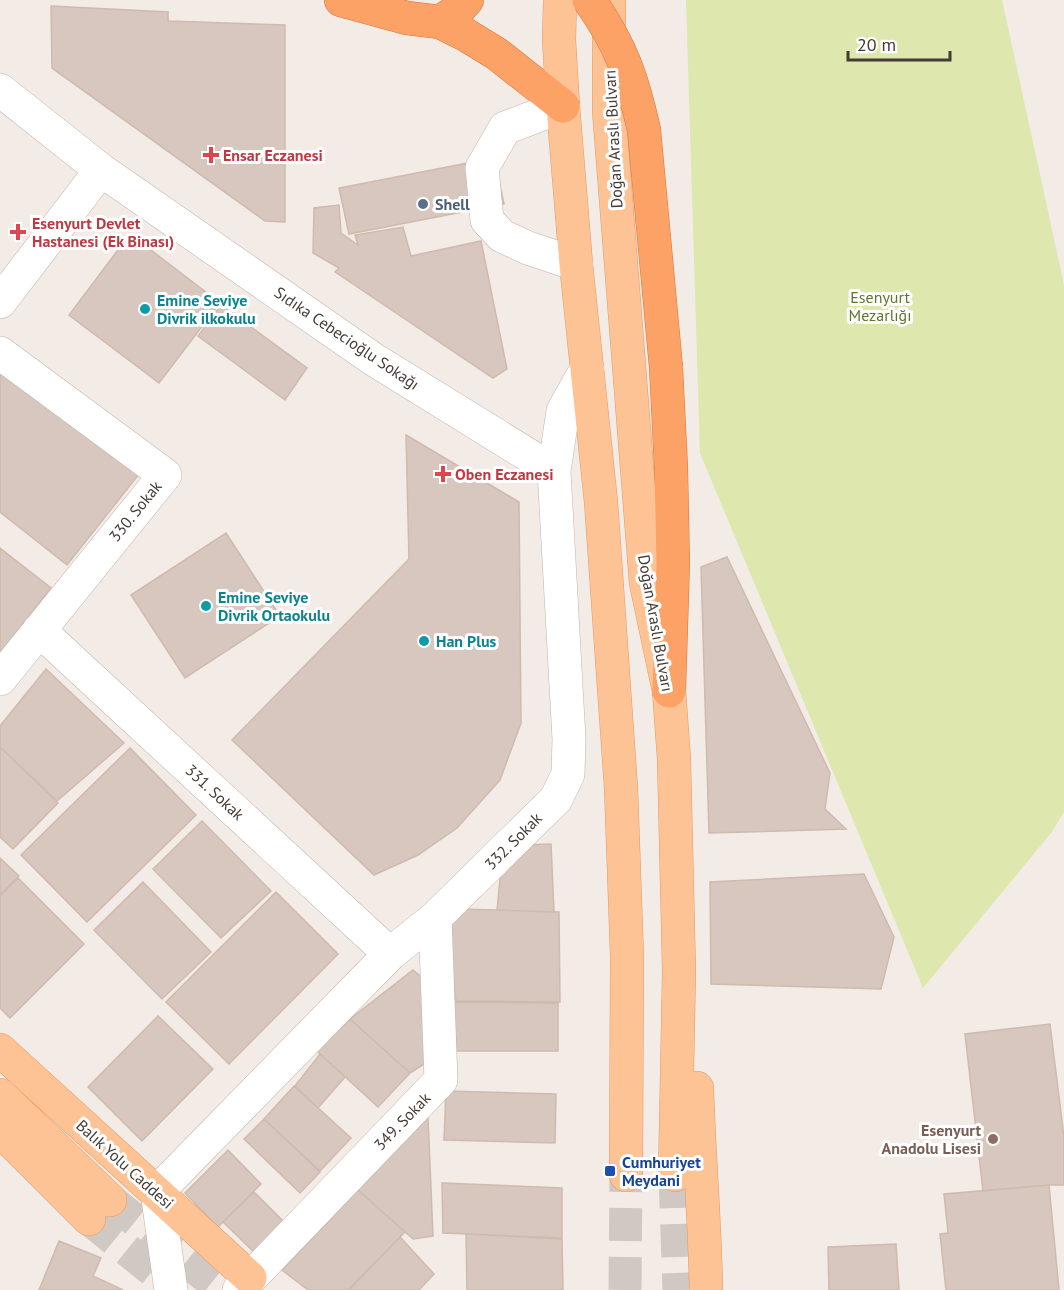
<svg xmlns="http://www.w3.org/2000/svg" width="1064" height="1290" font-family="'PT Sans',sans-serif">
	<rect width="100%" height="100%" fill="#f3ebe6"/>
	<path fill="#dde7ae" d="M686,0H1002L1064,285V812L1051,833L923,988L700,453Z"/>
	<path fill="#d7c7be" stroke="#cfbaae" stroke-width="1.5" d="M51,6L168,12V21L285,25V222L265,221L52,68Z
		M494,158L504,204L349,234L339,188Z
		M339,205L341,233L358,245L355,235L403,227L411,256L481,241L507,369L493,378L335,272L339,268L313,253L314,208Z
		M130,234L220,303L159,383L69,315Z
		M221,305L307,368L285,400L198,336Z
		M0,364L139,474L67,565L0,512Z
		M406,435L519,502L521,723L500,780L457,828L418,855L374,875L232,740L409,559Z
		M226,533L280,616L185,678L131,595Z
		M0,548L51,588L0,653Z
		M727,557L830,773L825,809L846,829L709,833L701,567Z
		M46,669L124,743L57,801L0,747V726Z
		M0,747L58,803L13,849L0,837Z
		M130,748L196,815L87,922L21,855Z
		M202,821L271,891L221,938L153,869Z
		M551,844L554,912L497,910L501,869L524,845Z
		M0,858L19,876L0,895Z
		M864,874L894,937L881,989L711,984L710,882Z
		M18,878L84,944L10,1018L0,1008V896Z
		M143,882L211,952L162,999L94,930Z
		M276,892L338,954L229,1064L166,1002Z
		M462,909L559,912L560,1002L456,1001L447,929Z
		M413,970L423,978L424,1064L410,1073L350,1019Z
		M452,1002L558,1003V1051H451Z
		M158,1016L213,1069L142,1141L88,1087Z
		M350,1019L410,1073L378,1107L317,1051Z
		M1050,1024L1064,1137V1185H1049L983,1191L965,1034Z
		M320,1054L345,1077L318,1108L295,1086Z
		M294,1086L351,1138L320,1171L264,1119Z
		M446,1091L556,1094L555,1143L444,1140Z
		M428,1117L433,1236L413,1239L358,1190Z
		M264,1119L320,1172L300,1193L244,1139Z
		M228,1150L261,1184L218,1227L185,1193Z
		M442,1183L562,1188V1238L443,1233Z
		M1049,1185L1059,1290H946L940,1234L948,1233L944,1194Z
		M358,1190L405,1232L348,1290H308L282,1270Z
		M254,1192L285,1223L254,1252L223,1222Z
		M466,1234L562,1239L563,1290H467Z
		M400,1237L434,1274L419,1290H349Z
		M59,1241L101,1258L93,1276L123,1290H39Z
		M896,1244L899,1290H829L828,1247Z"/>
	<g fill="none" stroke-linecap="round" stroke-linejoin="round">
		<path stroke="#d0c8c3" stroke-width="33" stroke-dasharray="33 16" stroke-linecap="butt" d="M675,1175L679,1290
			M110,1200L223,1290
			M89,1219L177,1290
			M625,1290L626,1175"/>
		<defs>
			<path id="minor" d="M0,90L101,170L373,359L554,471
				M563,106L505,128L482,168L487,220L502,236L528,248L576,264
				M0,302L101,170
				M0,353L165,475L0,679
				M39,630L390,954
				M171,1290L157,1192L390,954L435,918L556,799L568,774L569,739L554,471L563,411L587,368
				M239,1290L441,1080L435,918"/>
			<path id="major" d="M560,0L559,40L563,106L576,264L601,502L621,788L627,956L626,1175
				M609,0V111L646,583L669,691L674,759L679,971L675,1175
				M0,1050L250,1278
				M697,1088C699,1156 705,1223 706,1290
				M0,1095L110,1200
				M0,1130L89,1219"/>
			<path id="highway" d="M341,0L407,18L440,22L466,35L497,54L563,106
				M440,22L459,9L467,0
				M666,367L671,467L673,563L669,691"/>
		</defs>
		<use href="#minor" stroke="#c1b4ab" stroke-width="34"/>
		<use href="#major" stroke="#e29a64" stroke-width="34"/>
		<use href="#highway" stroke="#dc7337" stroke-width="34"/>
		<use href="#minor" stroke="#fff" stroke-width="33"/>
		<use href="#major" stroke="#fdc394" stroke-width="33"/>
		<use href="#highway" stroke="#fca267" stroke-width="33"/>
		<defs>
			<path id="highway-bridge" d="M589,0C621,45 632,77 644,130L666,367"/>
		</defs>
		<use href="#highway-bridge" stroke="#dc7337" stroke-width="34" stroke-linecap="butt"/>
		<use href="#highway-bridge" stroke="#fca267" stroke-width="33"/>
	</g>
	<g fill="#e0444e" stroke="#fff" stroke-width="2">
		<path d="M208 146h6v6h6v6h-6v6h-6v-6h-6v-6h6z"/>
		<path d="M15 223h6v6h6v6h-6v6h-6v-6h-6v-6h6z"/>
		<path d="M440 465h6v6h6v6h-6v6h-6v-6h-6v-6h6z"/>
	</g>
	<circle fill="#5c6f8a" stroke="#fff" stroke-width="2" cx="423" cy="204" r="6"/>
	<g fill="#0f9aa8" stroke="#fff" stroke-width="2">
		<circle cx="145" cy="309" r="6"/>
		<circle cx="206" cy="606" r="6"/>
		<circle cx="424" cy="641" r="6"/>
	</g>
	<circle fill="#8d6e63" stroke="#fff" stroke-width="2" cx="993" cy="1139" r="6"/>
	<rect fill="#1a4fb4" stroke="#fff" stroke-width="2" x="604" y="1165" width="12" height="12" rx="3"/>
	<g text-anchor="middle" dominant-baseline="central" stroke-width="6" stroke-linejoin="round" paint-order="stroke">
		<g font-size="16" fill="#453b35" stroke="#fff">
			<text transform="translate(613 139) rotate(-93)">Doğan Araslı Bulvarı</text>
			<text transform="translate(347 338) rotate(34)">Sıdıka Cebecioğlu Sokağı</text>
			<text transform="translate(135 511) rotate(-51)">330. Sokak</text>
			<text transform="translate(656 623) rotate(80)">Doğan Araslı Bulvarı</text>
			<text transform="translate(215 792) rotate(43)">331. Sokak</text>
			<text transform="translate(513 841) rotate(-45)">332. Sokak</text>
			<text transform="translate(402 1121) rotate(-46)">349. Sokak</text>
			<text transform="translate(125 1164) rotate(42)">Balık Yolu Caddesi</text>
		</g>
		<g font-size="16" font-weight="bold" fill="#be3a42" stroke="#fff" text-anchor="start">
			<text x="223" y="155">Ensar Eczanesi</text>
			<text x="32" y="223">Esenyurt Devlet<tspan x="32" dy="18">Hastanesi (Ek Binası)</tspan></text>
			<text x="455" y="474">Oben Eczanesi</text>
		</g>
		<g font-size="16" font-weight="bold" fill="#4e5e75" stroke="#fff" text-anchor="start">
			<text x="435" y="204">Shell</text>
		</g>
		<g font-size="16" fill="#5b7629" stroke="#fff">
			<text x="880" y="297">Esenyurt<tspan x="880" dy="18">Mezarlığı</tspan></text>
		</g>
		<g font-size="16" font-weight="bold" fill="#0d838f" stroke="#fff" text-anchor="start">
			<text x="157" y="300">Emine Seviye<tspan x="157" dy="18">Divrik ilkokulu</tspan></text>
			<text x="218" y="597">Emine Seviye<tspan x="218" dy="18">Divrik Ortaokulu</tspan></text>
			<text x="436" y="641">Han Plus</text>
		</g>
		<g font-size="16" font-weight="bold" fill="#785e54" stroke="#fff" text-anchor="end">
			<text x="981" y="1130">Esenyurt<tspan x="981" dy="18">Anadolu Lisesi</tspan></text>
		</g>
		<g font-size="16" font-weight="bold" fill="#164399" stroke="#fff" text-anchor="start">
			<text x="622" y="1162">Cumhuriyet<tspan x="622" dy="18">Meydani</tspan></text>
		</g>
	</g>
	<path d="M848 51v9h102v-9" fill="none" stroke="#453b35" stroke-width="3"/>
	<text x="857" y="51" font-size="18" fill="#453b35" stroke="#ffffff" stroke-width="4.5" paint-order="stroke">20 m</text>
</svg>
